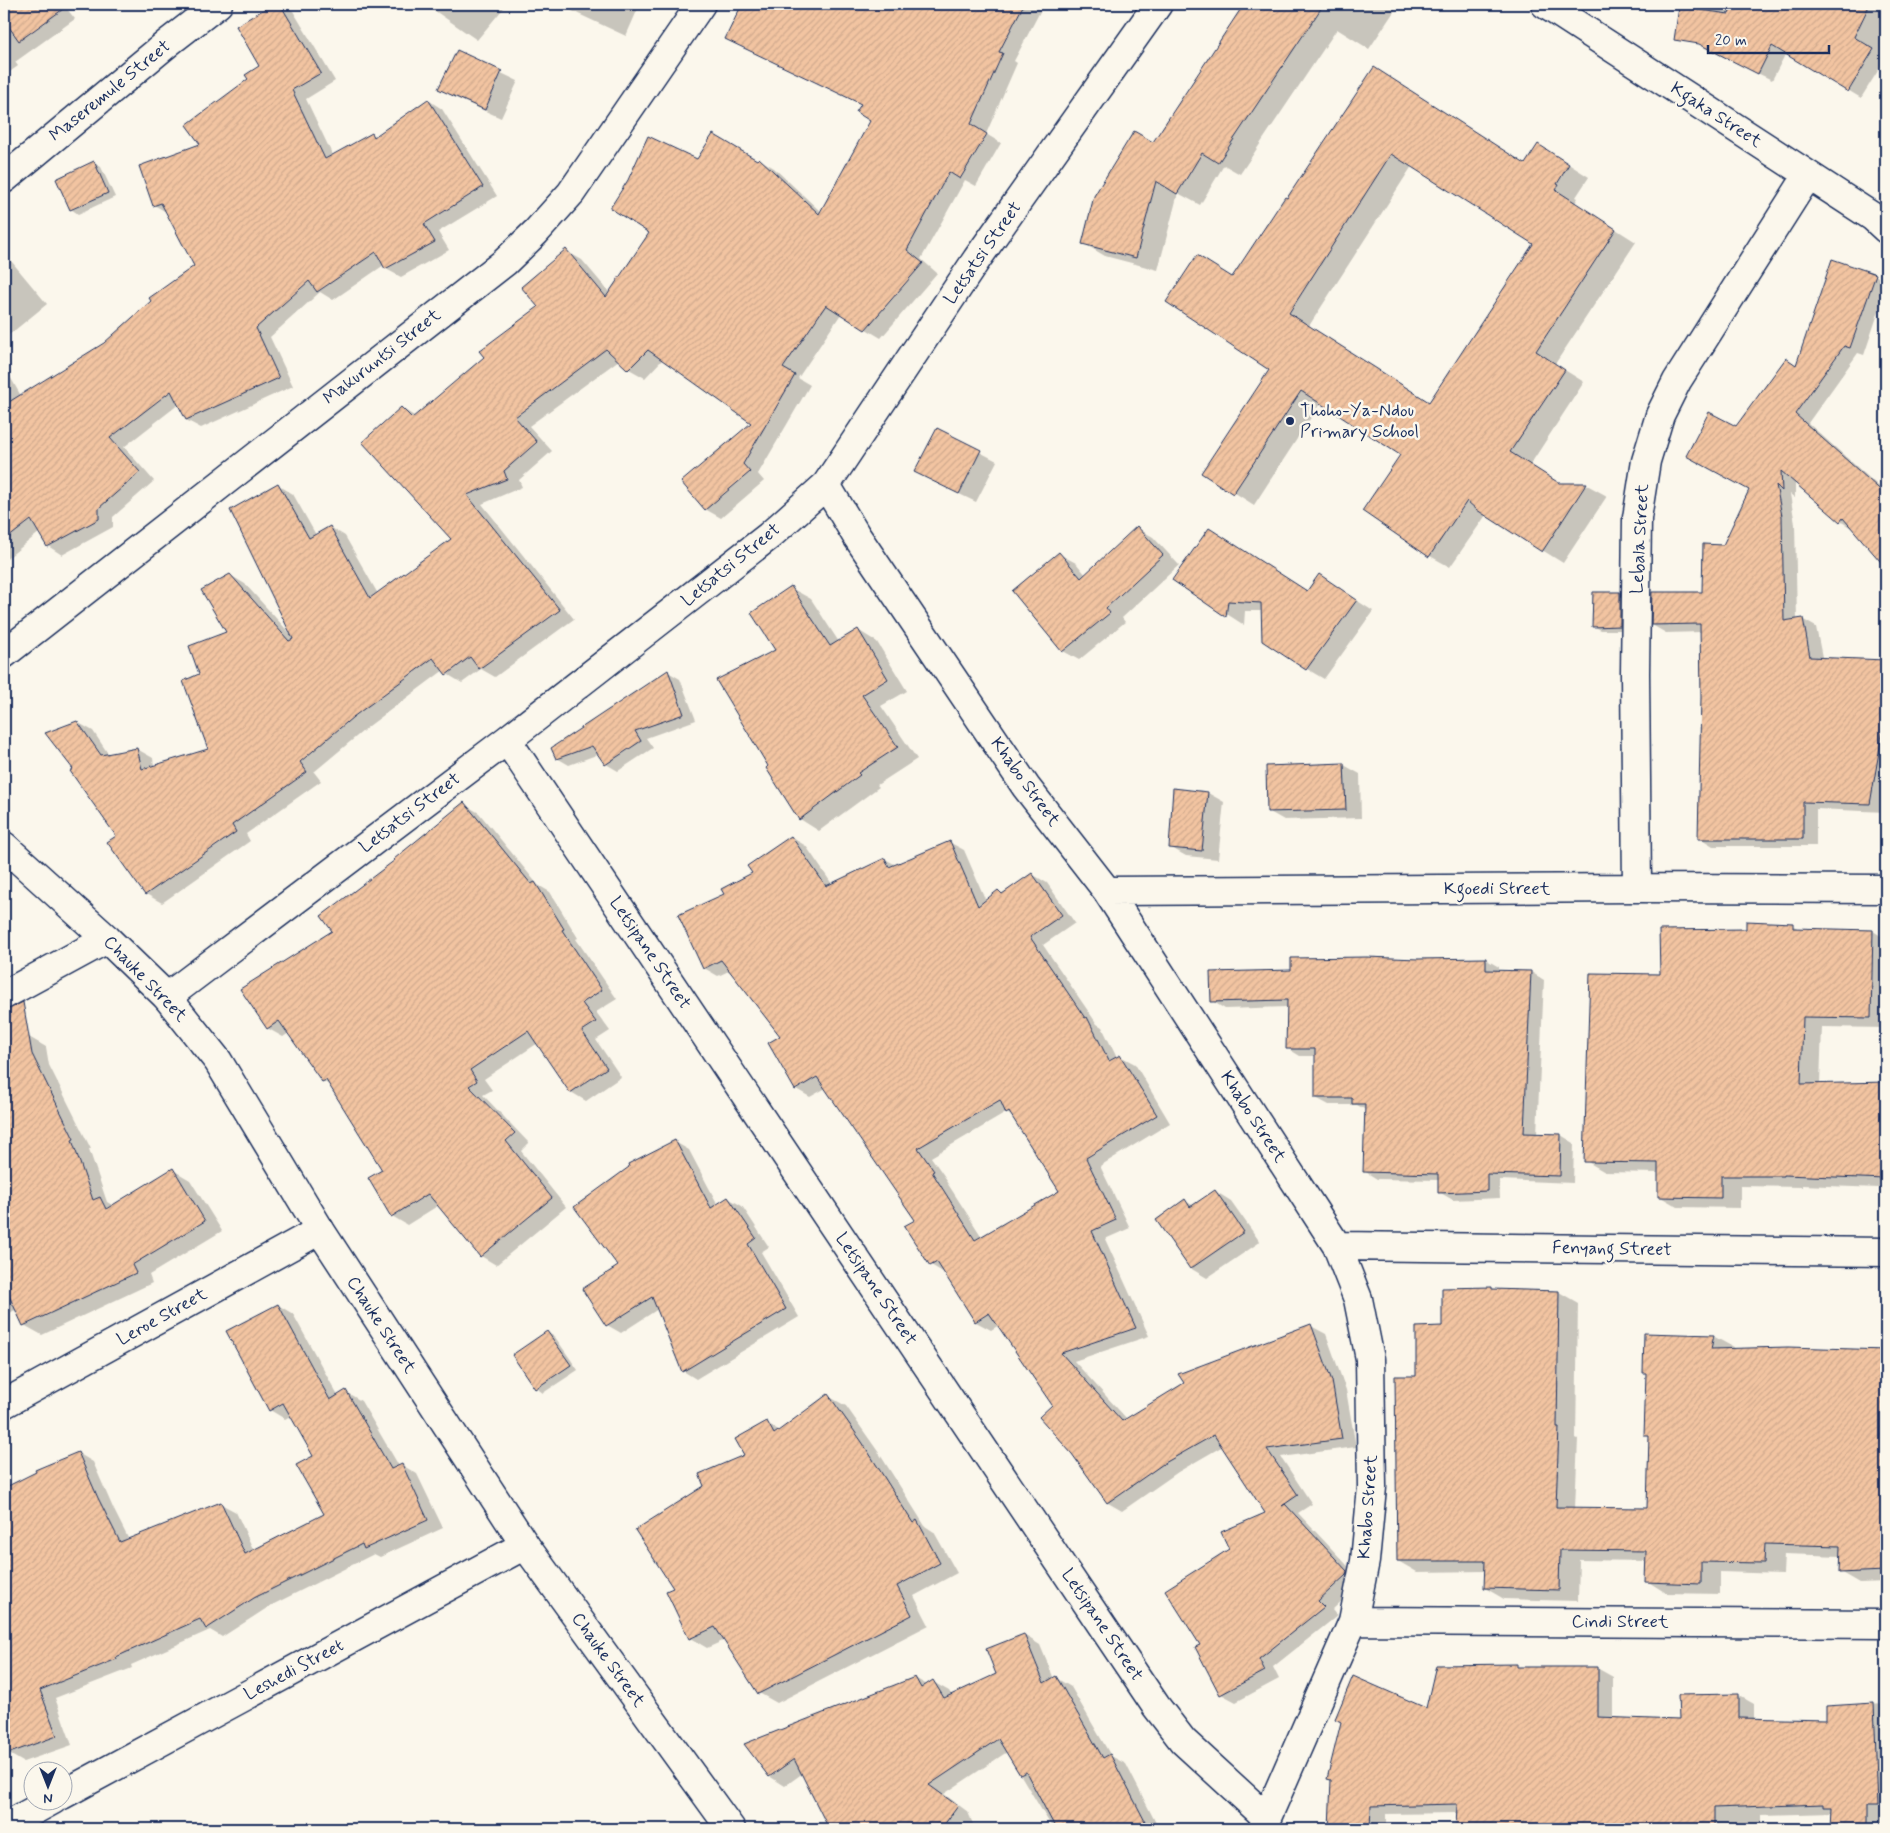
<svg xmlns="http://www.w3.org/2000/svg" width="1890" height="1833" font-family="Mynerve,sans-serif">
	<defs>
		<pattern id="building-hatch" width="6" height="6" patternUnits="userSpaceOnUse" patternTransform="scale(1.25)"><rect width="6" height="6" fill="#f2c4a1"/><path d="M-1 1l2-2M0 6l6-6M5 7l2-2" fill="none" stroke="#cfa98d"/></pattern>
	</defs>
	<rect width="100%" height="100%" fill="#fbf7ec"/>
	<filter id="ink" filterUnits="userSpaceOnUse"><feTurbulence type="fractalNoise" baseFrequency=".02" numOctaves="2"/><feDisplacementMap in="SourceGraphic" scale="10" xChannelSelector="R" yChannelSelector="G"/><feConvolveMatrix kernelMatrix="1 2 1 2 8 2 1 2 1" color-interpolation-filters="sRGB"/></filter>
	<g filter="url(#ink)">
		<path fill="#0003" fill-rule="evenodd" d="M4,4H63L75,19L15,62L18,66L4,76Z
			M276,4H281L293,11L335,81L306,99L333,156L372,134L377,137L428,100L442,109L497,196L438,232L449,250L401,277L386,269L384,265L333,300L320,292L270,337L293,386L201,428L186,420L179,404L124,447L154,481L113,517V527L62,555L48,546L40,532L4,561V366L21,396L105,344L196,266L168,213L154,205L261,67L237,26Z
			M425,4H507L477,40Z
			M557,4H640L626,36Z
			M743,4H1044L1014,61L1017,63L986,134L1001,143L976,186L965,180L921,259L937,273L881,338L841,314L798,378L810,385L758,474L764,481L721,518L705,509L753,423L663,359L645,378L629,369L619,360L529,426L552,451L519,480L522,487L482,504L574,619L495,677L481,669L462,683L447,674L444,670L369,726L314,772L321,781L246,834L250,841L162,903L146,894L109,842L117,836L75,770L77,722L93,731L109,755L137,749L153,758L154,767L210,749L201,675L228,633L230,575L245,584L294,638L278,485L293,494L316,535L330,527L345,536L378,594L453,539L401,408L416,417L486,357L540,308L566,251L582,260L610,293L698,160L757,161L759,159L774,168L821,212L872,121L862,104L727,39Z
			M1246,4H1399L1369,49L1337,29L1240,174L1224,165L1200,205L1178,193L1158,270L1105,256L1083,243L1153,143Z
			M1681,4H1886V58L1861,98L1786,53L1772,80L1709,50L1677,31Z
			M457,52L518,81L501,118L456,98L440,89Z
			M1394,80L1526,165L1559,158L1589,177L1576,197L1578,198L1575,203L1636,242L1555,364L1584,382L1530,465L1561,485H1587L1607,496L1563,563L1486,515L1450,567L1430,556L1402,455L1321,402L1254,505L1202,472L1271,369L1233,278L1288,200ZM1412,166L1535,244L1430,403L1309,326Z
			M1886,142V151L1882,149Z
			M93,162L101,167L115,197L78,214L71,209Z
			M4,257L12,262L47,304L4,339Z
			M1875,275L1886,282V290L1864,355L1858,353L1808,423L1886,493V566L1855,530L1840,521L1795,481V498L1790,494L1795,524L1797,620L1802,619L1816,627L1825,672L1856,660L1886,661V812L1816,809V846H1713L1700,838L1703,697L1701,632L1666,633L1652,625L1703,593L1750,490L1736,428L1786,359L1797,365Z
			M937,430L997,461L976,502L932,481Z
			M1137,528L1153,537L1179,565L1122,618L1125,622L1079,660L1063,651L1059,554L1076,563L1086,575Z
			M1319,576L1373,611L1324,679L1307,669L1263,611H1245L1244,625L1174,580L1308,592Z
			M791,588L811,599L839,642L858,630L877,642L907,691L881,706L917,759L877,785L879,787L819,831L800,819L767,768L770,767L777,650Z
			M1594,593H1620L1628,597L1627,630H1601L1593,626Z
			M668,672L680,679L696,720L646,738L653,748L618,771L606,764L599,754L569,765L557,758Z
			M1344,765L1360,774L1361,818L1284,820L1268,811Z
			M1174,790L1208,793L1224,802L1218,859L1186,856L1170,847Z
			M464,804L479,813L538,885L550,892L578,938L576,939L617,999L596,1012L610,1031L596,1040L621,1077L586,1101L571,1092L538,1043L484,1079L492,1090L483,1095L529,1143L521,1151L566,1207L496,1265L481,1256L439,1205L407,1225L392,1216L383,1170L331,1086L323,1081L289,1033L283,1037L267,1028L333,931L397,861Z
			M791,837L806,846L832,884L885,859L896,865L949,842L964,850L986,901L998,891L1004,894L1032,874L1047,883L1075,923L1043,945L1097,1024L1102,1027L1117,1058L1120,1056L1135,1064L1170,1123L1100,1166L1130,1228L1105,1239L1149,1336L1074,1361L1127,1419L1311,1326L1326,1334L1346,1390L1356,1447L1281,1457L1312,1504L1298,1513L1361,1580V1583L1332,1610L1337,1616L1273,1667L1279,1679L1236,1702L1221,1694L1202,1645L1230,1549L1267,1513L1223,1446L1178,1472L1122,1511L1108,1503L1053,1405L999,1325L991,1330L976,1322L946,1274L931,1265L917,1220L826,1088L810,1097L796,1089L782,1036L731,970L718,976L704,968L725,895L754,873ZM1006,1113L1014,1117L1061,1192L982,1237L946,1181L947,1180L931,1157Z
			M1792,925L1801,930L1873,931L1886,939V1028L1822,1027L1820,1084L1883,1083V1080H1886V1196L1879,1192V1188L1802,1185V1187L1740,1186V1208L1678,1207L1659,1196V1173L1605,1172L1586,1161L1661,975L1747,930Z
			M1485,959L1499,967V971L1531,972L1544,980L1537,1134L1561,1135L1574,1143L1573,1183L1499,1180L1500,1198L1453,1200L1439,1192V1180L1377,1179L1364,1171L1366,1110L1357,1105H1329L1316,1098V1056H1300L1287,1048L1288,1007L1225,1009L1212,1001L1292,971L1418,960Z
			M29,1037L46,1047L49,1065L91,1149H89L107,1202L114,1206L173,1170L190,1180L222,1231L149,1275L152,1283L42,1335L24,1325L17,1309L4,1316V1046Z
			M675,1142L689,1150L718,1205L728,1198L742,1206L769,1247L761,1252L799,1317L696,1379L683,1371L658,1309L621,1333L607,1325L620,1266Z
			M1215,1191L1231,1201L1260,1242L1207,1278L1190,1268L1185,1201L1194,1206Z
			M1495,1291L1559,1292L1578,1303L1576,1438L1578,1439L1575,1508L1648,1509L1650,1437L1645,1435L1647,1374L1644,1372L1713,1336L1733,1347L1732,1350L1788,1349L1886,1351V1582L1860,1583L1841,1572V1556L1784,1554L1783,1574L1720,1572V1594L1666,1593L1647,1581V1561L1579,1560L1578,1601L1504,1599L1485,1588L1486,1571L1417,1572L1398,1561L1418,1377L1443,1328Z
			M278,1305L293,1314L338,1396L346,1392L361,1401L399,1466L402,1465L417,1474L443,1528L380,1557L374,1554L270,1606L222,1637L210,1630L131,1665L132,1668L55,1698L72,1745L23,1762L11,1755L4,1758V1620L35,1608L4,1558V1489L78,1453L93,1462L113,1508L129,1540L221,1504L236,1512L254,1551L326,1514L315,1456L292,1415L285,1419L270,1410Z
			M548,1333L555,1337L578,1370L543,1393L536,1388Z
			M828,1396L846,1406L879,1453L925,1526L934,1532L957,1573L914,1596L929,1625L777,1703L759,1693L725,1640L707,1648L690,1638L675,1588L705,1486L746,1456L767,1423L780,1431Z
			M1024,1635L1040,1645L1054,1679L1056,1678L1071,1687L1111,1756L1126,1764L1159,1829H1053L1007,1752L944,1794L968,1812L975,1829H840L803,1773L785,1786L769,1776L746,1744L915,1678L927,1685L933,1682L949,1691L952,1696L998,1675Z
			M1516,1666L1521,1668H1597L1613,1677V1719L1680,1721L1738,1695L1754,1704V1719L1828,1721L1827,1707L1886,1704V1829H1831L1832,1813L1762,1815V1829H1457V1813L1386,1814V1829H1330L1332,1781L1328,1779L1427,1709Z"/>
		<path fill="url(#building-hatch)" stroke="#1b2f5e" fill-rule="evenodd" d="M4,4H70L19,41L4,20Z
			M273,4H280L321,73L292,90L325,159L372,133L374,137L428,99L483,187L424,224L435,242L385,269L376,252L317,292L309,281L256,328L279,378L186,420L171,391L110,438L140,472L99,508V519L47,547L31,520L4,541V405L104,343L151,301L149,298L194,266L161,203L153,206L139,166L200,144L186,125L248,79L245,75L259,66L236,26Z
			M742,4H1024L999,52L1003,53L971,124L987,134L960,179L949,172L907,250L923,263L865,330L826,305L783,368L795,375L743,464L750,472L705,510L681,482L751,423L648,350L628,370L606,349L515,417L537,442L504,471L507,479L467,495L560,610L479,669L470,657L446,675L433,658L353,717L300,762L307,772L232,825L236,832L145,895L107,842L116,836L70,771L73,769L45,733L77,721L101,755L137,748L142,769L208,749L183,681L199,674L189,646L226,632L201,590L230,574L289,641L293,639L230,510L278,483L309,538L330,526L370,598L451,539L362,442L401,407L412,418L484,357L479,351L538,307L521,287L566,249L606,297L649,233L610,208L628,180L648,136L697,159L713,134L757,160L759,158L819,214L870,121L856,112L861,104L725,39Z
			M1244,4H1324L1218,163L1202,153L1177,194L1156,181L1136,258L1082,244L1094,196L1134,131L1153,142Z
			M1734,4H1870L1854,37L1874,49L1848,92L1772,46L1758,74L1699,44L1674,40L1679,7L1729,14Z
			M457,50L502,71L485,110L438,89Z
			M1374,67L1525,164L1538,144L1569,164L1557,184L1559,185L1556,190L1616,229L1536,351L1565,370L1510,452L1559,483H1587L1542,552L1477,510L1467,501L1429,557L1362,511L1400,455L1301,391L1233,494L1201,473L1269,370L1166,302L1197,255L1232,277L1285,197L1287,198ZM1391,154L1533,244L1429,402L1289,313Z
			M94,161L108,193L70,210L56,179Z
			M1832,259L1876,274L1850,348L1844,346L1795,414L1886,495V568L1843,518L1840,522L1781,471L1782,491L1776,485L1782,516L1784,621L1803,618L1810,657L1886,660V729H1883L1870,804L1803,802V839H1698L1701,697L1700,624L1651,625L1652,592H1702L1703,544L1723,545L1749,490L1686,456L1709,412L1736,426L1786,358L1796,365Z
			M937,428L981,450L959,494L914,472Z
			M1137,526L1163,555L1106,608L1110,613L1062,652L1012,591L1059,552L1081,578Z
			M1209,528L1307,591L1319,574L1357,600L1306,670L1262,641L1261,603L1228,601L1226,617L1172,580Z
			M791,586L830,646L858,629L888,679L862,695L898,747L858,773L860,775L799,820L766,768L768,766L716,680L775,650L751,613Z
			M1593,592H1620V626L1592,627Z
			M668,670L684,714L635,731L641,741L605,765L592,746L556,759L551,748Z
			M1344,763L1346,810L1267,812L1266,766Z
			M1173,788L1208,792L1202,851L1169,848Z
			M464,802L531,884L535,882L564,929L562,930L602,990L582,1003L596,1022L582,1031L607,1068L570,1093L528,1031L470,1070L477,1081L469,1086L515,1133L506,1141L552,1198L480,1257L428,1194L391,1217L368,1178L382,1170L326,1080L322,1082L279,1021L267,1029L240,989L332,931L321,916L395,860L394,859Z
			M791,836L826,886L885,858L889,867L950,841L978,906L998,890L1002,894L1032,873L1062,915L1030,937L1085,1018L1087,1017L1109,1061L1120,1055L1157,1115L1086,1158L1116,1220L1092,1231L1136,1328L1061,1353L1122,1421L1184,1383L1178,1374L1311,1324L1332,1381L1342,1439L1267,1449L1298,1495L1282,1506L1285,1504L1347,1571L1346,1575L1318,1601L1324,1607L1259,1659L1265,1671L1220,1695L1195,1647L1200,1645L1165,1590L1229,1549L1221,1532L1265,1513L1214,1435L1163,1464L1107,1503L1072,1454L1039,1417L1052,1405L989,1313L975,1322L937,1262L930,1266L904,1226L915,1220L817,1077L795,1090L768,1043L780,1036L721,960L703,969L678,915L724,894L721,889L752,873L747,866ZM1000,1100L1006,1114L1009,1112L1059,1191L975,1240L932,1172L934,1171L918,1148Z
			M1746,921L1793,923V928L1873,930L1871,1018L1803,1017L1801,1084L1886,1082V1179L1784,1175V1176H1721V1198L1658,1197V1163L1584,1162L1590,973L1660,974L1659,930L1746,929Z
			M1367,957L1418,959L1486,958V970L1531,971L1524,1133L1561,1134L1560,1176L1487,1174V1191L1438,1193V1174L1363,1172L1365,1104H1352V1098H1315V1049H1286L1287,1000L1211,1002L1210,972L1291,970V958Z
			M23,1002L32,1054L74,1139L72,1140L93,1200L100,1197L106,1209L173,1168L205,1221L132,1265L136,1273L23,1326L4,1285V1011Z
			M675,1140L711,1208L728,1197L756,1238L748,1244L786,1309L682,1372L652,1297L606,1326L582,1289L618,1266L574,1207L629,1167L628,1164Z
			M1215,1190L1244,1232L1190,1269L1156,1220L1185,1199L1190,1207Z
			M1492,1287V1289L1559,1291L1557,1427H1559L1556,1507L1647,1508L1649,1436H1644L1646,1373H1643L1644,1333L1714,1335L1711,1349L1788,1347L1886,1350V1571L1839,1573L1840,1546L1765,1544L1764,1563L1701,1562V1584L1645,1582L1646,1551L1560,1550L1559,1590L1484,1588L1485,1561H1397L1395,1376H1416V1327L1442,1326V1288Z
			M278,1304L330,1400L346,1390L391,1469L402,1464L428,1520L364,1549L362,1544L254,1598L206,1629L200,1619L116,1657L117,1659L40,1690L57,1736L4,1755V1488L36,1472L35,1470L78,1452L98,1498L120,1542L221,1502L245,1554L324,1514L296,1465L313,1456L283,1403L269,1411L226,1331Z
			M547,1331L571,1365L535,1389L512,1355Z
			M828,1394L862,1442L913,1523L917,1520L940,1563L897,1586L912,1615L758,1694L715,1627L689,1639L666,1591L673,1588L635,1530L704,1486L699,1474L744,1455L735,1439L767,1421L774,1434Z
			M1024,1634L1044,1683L1056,1676L1103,1758L1110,1754L1149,1829H1056L1026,1772L1020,1775L998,1739L929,1785L958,1806L941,1829H829L794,1759L769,1777L744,1744L915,1677L921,1688L933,1680L944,1698L996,1674L986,1649Z
			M1517,1664V1667H1598V1717L1679,1720L1678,1695L1739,1694V1718L1826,1720V1706L1874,1703L1878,1806H1867V1829H1830L1831,1807H1823V1804L1714,1808V1829H1456L1457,1804L1371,1806L1370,1829H1329L1331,1780L1327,1779L1341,1722L1335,1719L1353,1676L1426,1708L1436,1665Z"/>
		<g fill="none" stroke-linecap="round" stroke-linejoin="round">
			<defs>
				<path id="street" d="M1545,4L1873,217L1886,229
					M4,179L169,42L218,4
					M826,485L856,535L1026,787L1107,891L1337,1246L1358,1299L1370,1359L1372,1487L1365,1561L1353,1621L1262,1829
					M4,654L505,262L536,232L571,193L701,4
					M507,740L1156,1706L1183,1741L1267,1818
					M1637,888L1635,673L1637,518L1646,461L1660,415L1677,381L1808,175
					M1107,891L1637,888L1886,889
					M4,995L107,939
					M167,997L507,740L769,536L826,485L977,259L1158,4
					M1337,1246L1886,1252
					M4,1404L320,1230
					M1353,1621L1886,1624
					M62,1795L525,1545
					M4,1827L53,1800"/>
				<path id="secondary" d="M4,846L107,939L167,997L218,1061L320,1230L525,1545L731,1829"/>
			</defs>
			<use href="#street" stroke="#1b2f5e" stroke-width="31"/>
			<use href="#secondary" stroke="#1b2f5e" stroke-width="31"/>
			<use href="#street" stroke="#fbf7ec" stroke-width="28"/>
			<use href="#secondary" stroke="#fbf7ec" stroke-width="28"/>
		</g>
	</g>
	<circle fill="#1b2f5e" stroke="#fbf7ec" stroke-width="2" cx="1290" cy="421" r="5"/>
	<g text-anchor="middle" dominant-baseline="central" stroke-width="5" stroke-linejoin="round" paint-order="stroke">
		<g font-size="18" fill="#1b2f5e" stroke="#fbf7ec">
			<text transform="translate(110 91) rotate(-39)">Maseremule Street</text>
			<text transform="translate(1716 115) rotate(33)">Kgaka Street</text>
			<text transform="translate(983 253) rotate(-55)">Letsatsi Street</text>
			<text transform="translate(382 357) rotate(-38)">Makuruntsi Street</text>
			<text transform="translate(1640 539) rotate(-87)">Lebala Street</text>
			<text transform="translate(731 565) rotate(-39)">Letsatsi Street</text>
			<text transform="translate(1025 782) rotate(54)">Khabo Street</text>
			<text transform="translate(410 813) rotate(-37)">Letsatsi Street</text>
			<text x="1497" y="889">Kgoedi Street</text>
			<text transform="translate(650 953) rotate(56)">Letsipane Street</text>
			<text transform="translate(145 979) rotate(46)">Chauke Street</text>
			<text transform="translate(1253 1117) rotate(57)">Khabo Street</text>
			<text transform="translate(1612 1249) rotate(1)">Fenyang Street</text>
			<text transform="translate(876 1289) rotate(56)">Letsipane Street</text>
			<text transform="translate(162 1317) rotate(-29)">Leroe Street</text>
			<text transform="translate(381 1325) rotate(57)">Chauke Street</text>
			<text transform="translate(1368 1507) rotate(-86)">Khabo Street</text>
			<text x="1620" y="1622">Cindi Street</text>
			<text transform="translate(1102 1625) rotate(56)">Letsipane Street</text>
			<text transform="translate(608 1660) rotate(54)">Chauke Street</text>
			<text transform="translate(294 1670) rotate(-28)">Leshedi Street</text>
		</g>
		<g font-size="18" fill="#1b2f5e" stroke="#fbf7ec" text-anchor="start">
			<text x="1300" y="411">Thoho-Ya-Ndou<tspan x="1300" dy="21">Primary School</tspan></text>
		</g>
	</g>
	<rect width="1890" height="1833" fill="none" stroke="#fbf7ec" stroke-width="20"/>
	<rect x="10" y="10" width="1870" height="1813" fill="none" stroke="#1b2f5e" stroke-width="2" filter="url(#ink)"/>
	<g transform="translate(48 1786) rotate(180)"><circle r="24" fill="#fbf7ec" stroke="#a1a7b3"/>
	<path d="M0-4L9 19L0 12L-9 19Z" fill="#1b2f5e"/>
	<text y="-8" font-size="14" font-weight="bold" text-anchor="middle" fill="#1b2f5e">N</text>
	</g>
	<path d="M1708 45v8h121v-8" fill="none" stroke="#1b2f5e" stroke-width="2.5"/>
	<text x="1715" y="45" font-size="15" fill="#1b2f5e" stroke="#fbf7ec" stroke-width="4" paint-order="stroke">20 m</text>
</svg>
